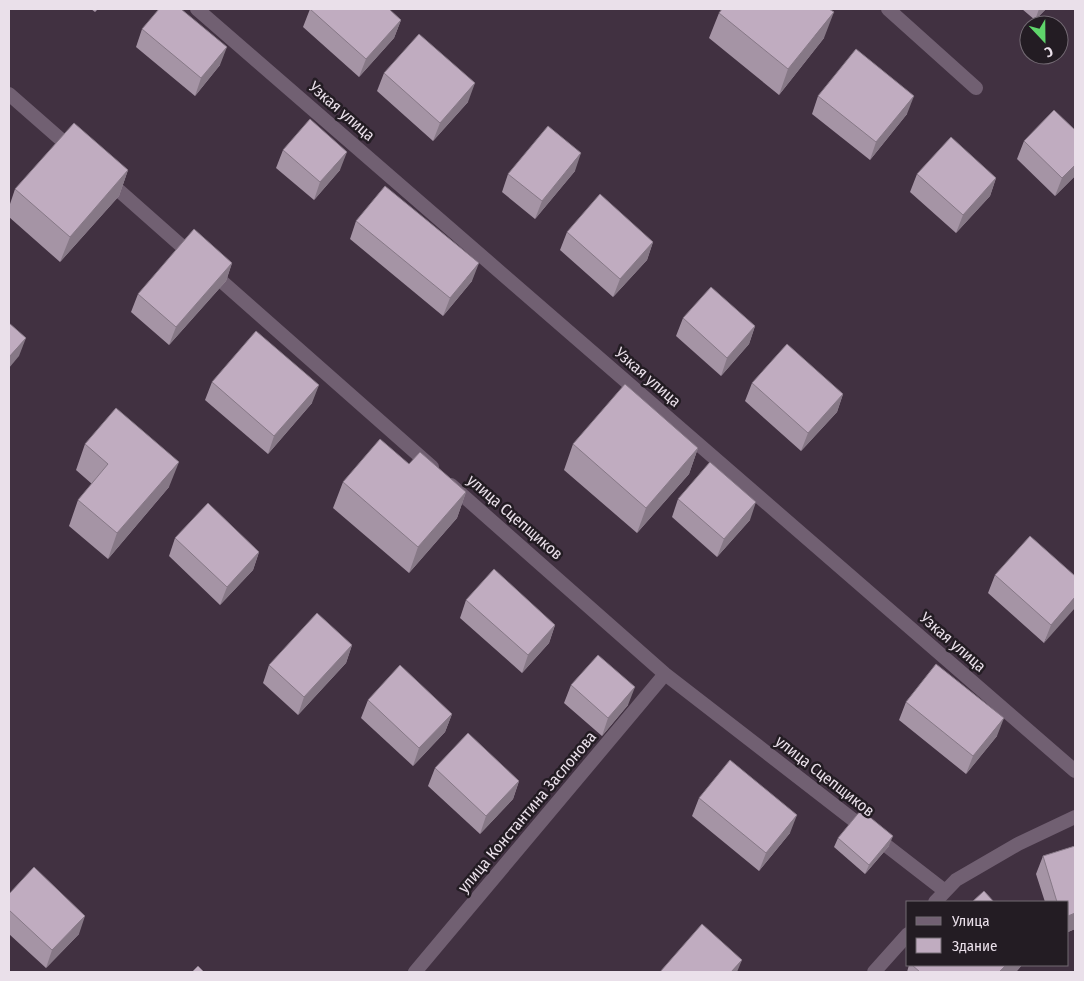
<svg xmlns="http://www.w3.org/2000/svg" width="1084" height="981" font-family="'Fira Sans Condensed',sans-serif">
	<rect width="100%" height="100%" fill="#413141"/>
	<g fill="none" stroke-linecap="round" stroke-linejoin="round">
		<path stroke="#716072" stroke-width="14" d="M197,9L1075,771
			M888,9L976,88
			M9,94L74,151
			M107,180L194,257
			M210,271L432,467
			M451,485L665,674L945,891
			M935,902L956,880L1018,844L1075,817
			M415,972L665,674
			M874,972L908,934"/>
	</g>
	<path fill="#a594a5" d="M91,9H98L95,12Z
		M310,9L401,20L394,38L359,77L303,27Z
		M1022,9H1046L1035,20Z
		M719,13L824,38L779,95L709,38Z
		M142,29L220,65L195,96L136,47Z
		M384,73L468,102L433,141L377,91Z
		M818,96L907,114L870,160L812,114Z
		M1024,141L1075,176L1055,196L1017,159Z
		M283,150L340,170L314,200L276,168Z
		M128,170L119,196L60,262L9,217V207L15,189Z
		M575,171L535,219L502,192L508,174Z
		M917,174L996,178L990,196L956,233L910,192Z
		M356,221L472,281L443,316L350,239Z
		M567,232L653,242L647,260L613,297L560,250Z
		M232,263L226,281L169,345L131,312L138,294Z
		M683,318L755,326L749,344L721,376L676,336Z
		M212,382L312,403L268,454L205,400Z
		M752,383L843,394L837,412L801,451L745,401Z
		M85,444L169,487L108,559L69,526L78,500L92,484L76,470Z
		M573,444L698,448L689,474L637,533L564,470Z
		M409,464L466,492L457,518L409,573L333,508L343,482Z
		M678,499L750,520L717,557L672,517Z
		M175,538L259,552L253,570L220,605L169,556Z
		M995,575L1075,576L1044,643L988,593Z
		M466,600L555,625L549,643L522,673L460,618Z
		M352,645L346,663L298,715L263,683L269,665Z
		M571,685L628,705L602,736L564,703Z
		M368,700L452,714L445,732L413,766L361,718Z
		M906,702L997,736L966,774L899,720Z
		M435,768L519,781L513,799L480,834L428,786Z
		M699,798L790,833L759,871L692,816Z
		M838,838L889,846L865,874L834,847Z
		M1075,846V929L1068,932V902H1045L1036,874L1043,856Z
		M9,894L79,934L46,968L9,934Z
		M909,965H1022L1016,972H907Z"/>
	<path fill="#867886" d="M1039,9H1046L1035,20Z
		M834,12L824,38L779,95L788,69Z
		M401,20L394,38L359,77L366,59Z
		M227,47L220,65L195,96L201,78Z
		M475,83L468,102L433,141L440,123Z
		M914,96L907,114L870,160L876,142Z
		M347,152L340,170L314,200L320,182Z
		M581,153L575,171L535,219L542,201Z
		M1075,165V176L1055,196L1062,178Z
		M128,170L119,196L60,262L70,237Z
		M996,178L990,196L956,233L963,215Z
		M653,242L647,260L613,297L620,279Z
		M232,263L226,281L169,345L176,327Z
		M479,263L472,281L443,316L450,298Z
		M755,326L749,344L721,376L727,358Z
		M26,338L19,356L9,368V357Z
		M319,385L312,403L268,454L274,436Z
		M843,394L837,412L801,451L808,433Z
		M698,448L689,474L637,533L646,508Z
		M179,462L169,487L108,559L117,533Z
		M466,492L457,518L409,573L418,547Z
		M756,502L750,520L717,557L724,539Z
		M259,552L253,570L220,605L227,587Z
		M1075,597V608L1044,643L1051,625Z
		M555,625L549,643L522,673L528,655Z
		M352,645L346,663L298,715L304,697Z
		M635,687L628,705L602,736L608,718Z
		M452,714L445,732L413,766L419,748Z
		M1004,718L997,736L966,774L973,756Z
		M519,781L513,799L480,834L486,816Z
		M797,815L790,833L759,871L766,853Z
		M893,836L889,846L865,874L869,865Z
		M1075,913V929L1068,932V916Z
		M85,916L79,934L46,968L52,950Z
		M742,960L737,972H731Z
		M1006,965H1022L1016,972H999Z"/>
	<path fill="#c0acc0" stroke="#867886" d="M159,9H181L227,47L201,78L142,29Z
		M310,9H389L401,20L366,59Z
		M722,9H829L834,12L788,69L719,13Z
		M419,34L475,83L440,123L384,73Z
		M856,49L914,96L876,142L818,96Z
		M1054,110L1075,130V165L1062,178L1024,141Z
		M310,119L347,152L320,182L283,150Z
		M74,123L128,170L70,237L15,189Z
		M548,126L581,153L542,201L508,174Z
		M951,137L996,178L963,215L917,174Z
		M385,186L479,263L450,298L356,221Z
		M600,194L653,242L620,279L567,232Z
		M194,229L232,263L176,327L138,294Z
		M711,287L755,326L727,358L683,318Z
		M9,323L26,338L9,357Z
		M256,331L319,385L274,436L212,382Z
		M787,344L843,394L808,433L752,383Z
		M625,384L698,448L646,508L573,444Z
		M116,408L179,462L117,533L78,500L108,464L85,444Z
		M380,439L409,464L420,452L466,492L418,547L343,482Z
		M710,462L756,502L724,539L678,499Z
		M208,503L259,552L227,587L175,538Z
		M1030,536L1075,576V597L1051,625L995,575Z
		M494,569L555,625L528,655L466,600Z
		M317,613L352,645L304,697L269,665Z
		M598,655L635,687L608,718L571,685Z
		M936,664L1004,718L973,756L906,702Z
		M400,665L452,714L419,748L368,700Z
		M468,733L519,781L486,816L435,768Z
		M730,760L797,815L766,853L699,798Z
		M861,810L893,836L869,865L838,838Z
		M1075,846V913L1068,916V902H1057L1043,856Z
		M34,867L85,916L52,950L9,910V894Z
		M984,891L994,902H972Z
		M702,924L742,960L731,972H660Z
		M912,965H1006L999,972H920Z
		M198,966L204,972H192Z"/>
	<g text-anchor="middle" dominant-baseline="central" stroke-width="5" stroke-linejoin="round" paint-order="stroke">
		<g font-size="16" fill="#eae0ea" stroke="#231c23">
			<text transform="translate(342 111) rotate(41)">Узкая улица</text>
			<text transform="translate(648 377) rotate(41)">Узкая улица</text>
			<text transform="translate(515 517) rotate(41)">улица Сцепщиков</text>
			<text transform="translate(953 642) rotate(41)">Узкая улица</text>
			<text transform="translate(825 776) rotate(38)">улица Сцепщиков</text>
			<text transform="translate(527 812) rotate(-50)">улица Константина Заслонова</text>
		</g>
	</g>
	<rect width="1084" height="981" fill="none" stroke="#eae0ea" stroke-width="20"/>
	<rect x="906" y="901" width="162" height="65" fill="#231c23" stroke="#736a73"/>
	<rect x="916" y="917" width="25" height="8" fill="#716072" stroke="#736a73"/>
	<text x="952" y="926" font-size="15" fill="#eae0ea">Улица</text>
	<rect x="916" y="938" width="25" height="15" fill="#c0acc0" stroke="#736a73"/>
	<text x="952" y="951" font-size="15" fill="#eae0ea">Здание</text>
	<g transform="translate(1044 40) rotate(158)"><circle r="24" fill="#231c23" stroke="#736a73"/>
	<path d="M0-4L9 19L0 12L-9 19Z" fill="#5fd56b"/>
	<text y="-8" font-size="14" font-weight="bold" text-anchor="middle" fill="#eae0ea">С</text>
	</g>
</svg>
